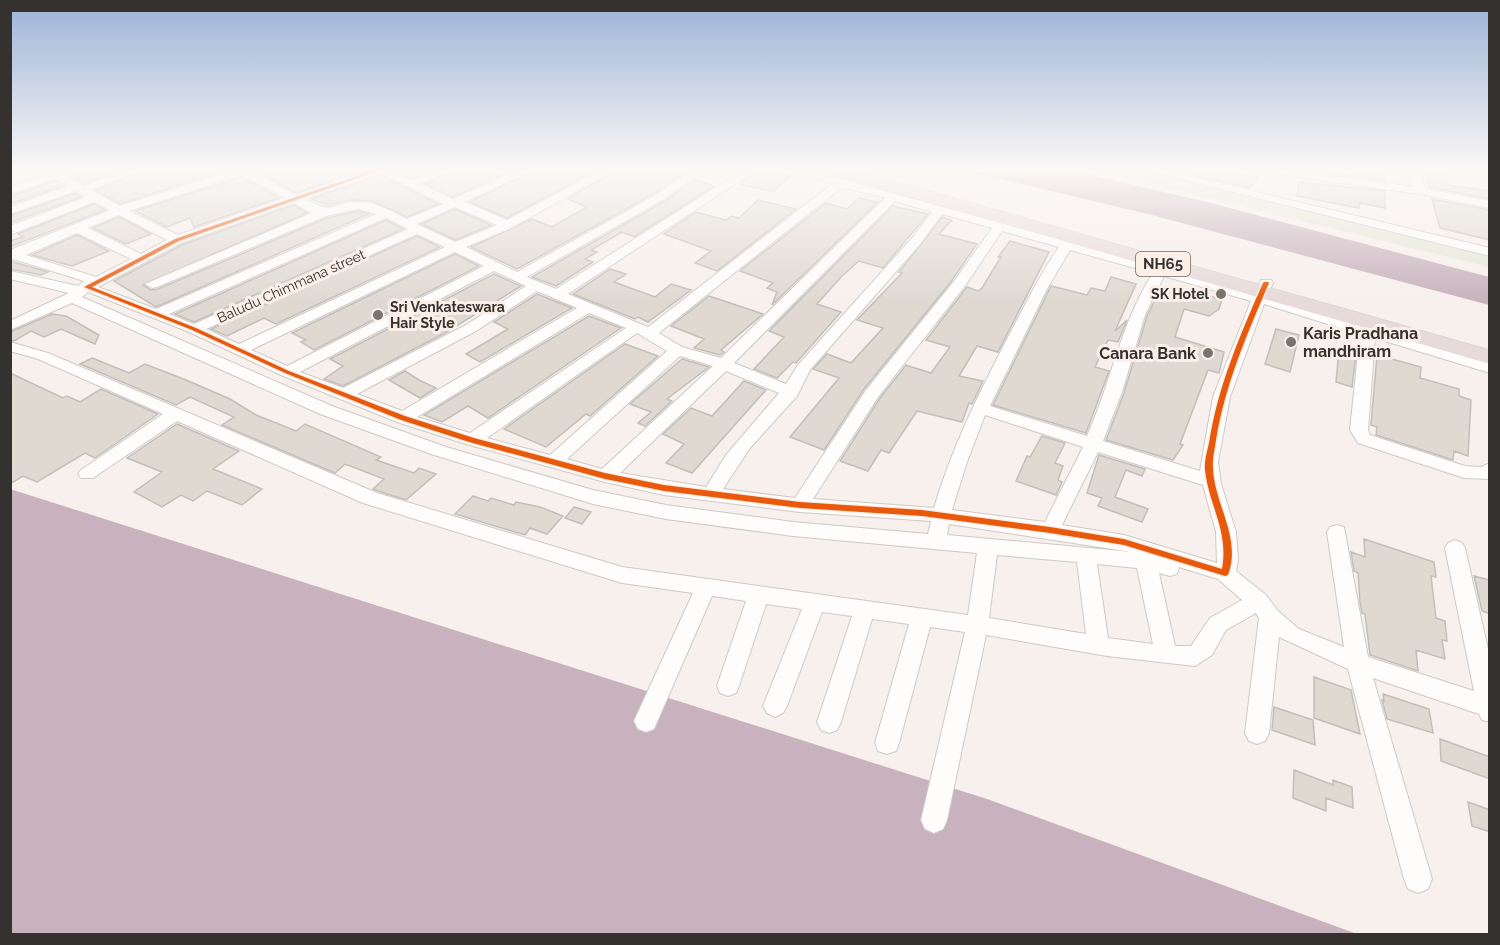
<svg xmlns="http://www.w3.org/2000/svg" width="1500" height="945" font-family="Raleway,sans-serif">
	<rect width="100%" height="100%" fill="#f7f0ec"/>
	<path fill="#e6e7d7" d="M1104,170H1145L1489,257V267L1118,176Z"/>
	<path fill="#c8b2bd" d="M962,170H1071L1215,204L1489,277V305L1148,214Z
		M10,489L987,799L1357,934H11Z"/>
	<path fill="#dfd9d2" stroke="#c2beba" stroke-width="1.5" d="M79,170H119L83,184L71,176Z
		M144,170H226L120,204L96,190Z
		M256,170H361L296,193Z
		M453,170H480L500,176L453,197L426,184Z
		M535,170H596L507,218L470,202Z
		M617,170H664L683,173L655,193L517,269L471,247L532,219L552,227L587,207L567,199Z
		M758,170H764L790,176L773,192L740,184Z
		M1194,170H1215L1257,177L1250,188L1193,175Z
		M1326,170H1384V181L1326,172Z
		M1424,170H1444L1448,185L1490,191V199L1429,187Z
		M381,175L438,204L407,217L372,201L350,200L328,205L311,199Z
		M241,177L279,198L194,227L190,218L167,227L135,211Z
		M694,180L714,186L634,237L622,232L591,250L597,252L585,259L593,262L556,286L532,277L665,201Z
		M56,181L63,186L13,203L10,202V196Z
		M1299,182L1385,191V208L1360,203L1359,208L1297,196Z
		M76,193L81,197L10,223V216Z
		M859,198L878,202L772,305L777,292L767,288L773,283L740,271L826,203L847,209Z
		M1432,199L1490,210V240L1440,228Z
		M758,200L796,209L717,271L695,263L711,251L664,234L696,212L726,220L731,216L739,218Z
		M94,204L105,210L10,247V241L23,237L18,234Z
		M294,205L307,213L143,285L151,290L158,289L327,218L359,211L369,214L156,307L114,281L182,245Z
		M893,206L928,214L883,268L859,261L841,277L817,304L841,312L796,363L793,362L777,378L754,369L784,337L769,331Z
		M455,209L491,225L455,240L422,224Z
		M119,217L151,234L126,244L93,228Z
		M942,217L952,220L939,234L977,244L950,283L864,389L824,450L790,437L839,378L813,369L827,354L851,363L883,328L857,320L902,273L899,272Z
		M386,220L403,229L194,322L175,314Z
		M77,235L109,251L72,266L32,255Z
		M417,236L440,247L276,324L264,318L227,336L211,329Z
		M1010,241L1049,252L998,352L977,346L959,376L983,381L972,404L969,403L962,422L917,411L889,453L881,450L868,471L840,461L880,398L906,365L931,373L950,347L926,340L967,287L978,291L982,288L1001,257H998Z
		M455,254L479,266L314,350L301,342L306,340L292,333Z
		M10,261L48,272L41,275L10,269Z
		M610,269L626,274L614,282L655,297L671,284L691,290L648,322L638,317L635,319L573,294Z
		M494,274L521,286L445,333L343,386L324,379L343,366L330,359Z
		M1111,277L1136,284L1115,331L1127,320L1118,342L1108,340L1095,367L1109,371L1086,433L993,405L1051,286L1087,295L1091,288L1105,291Z
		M1162,286L1222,299L1219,309L1209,316L1184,309L1175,337L1224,352L1219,373L1208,370L1180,444L1183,445L1173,460L1106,440L1124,393L1147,316Z
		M537,294L572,308L480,362L466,354L508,329L494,322Z
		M709,296L763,314L721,350L724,352L720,355L694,348L704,339L671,326Z
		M52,314L66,316L99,335L95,344L61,329L44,337L31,331L14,341L10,340V332Z
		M589,316L621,328L488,418L468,406L442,422L424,415Z
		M1276,329L1299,335L1290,372L1265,364Z
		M625,344L658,356L590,416L586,414L546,447L504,429Z
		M1339,349L1356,354L1352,387L1336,382Z
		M1377,355L1421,367L1420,378L1459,389V396L1471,400L1468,456L1454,451L1453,460L1376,435L1377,427L1371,425Z
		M92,358L129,373L145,364L186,380L230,399L256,415L296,431L305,424L381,457L376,460L414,473L419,468L436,474L406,500L378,491L373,489L384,479L345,464L335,473L222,425L234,417L190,397L176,405L80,364Z
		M682,359L709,367L667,399L672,401L645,426L638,423L651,412L630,404Z
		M405,371L419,380L436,388L420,398L389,380Z
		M10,373L63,398L67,396L80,402L101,389L158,414L95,458L85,453L37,482L23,476L10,484Z
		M744,381L766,390L692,473L666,463L684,444L663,434L691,408L712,416Z
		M177,424L239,451L213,469L262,489L242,505L207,491L193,501L181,495L162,507L134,492L162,472L127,458Z
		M1042,436L1065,443L1055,463L1063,466L1058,480L1062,482L1056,495L1016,481L1027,456L1030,457Z
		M1099,455L1145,469L1142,476L1126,470L1115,497L1148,509L1142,522L1098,506L1102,498L1087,493Z
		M473,496L488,501L491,498L514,505L516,502L540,507L563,516L547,534L530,528L525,535L455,514Z
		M574,507L591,512L582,524L565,518Z
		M1364,539L1434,562L1436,577L1431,576L1436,618L1445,621L1447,641L1442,640L1445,659L1416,650L1418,671L1370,655L1365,614L1362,613L1360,602L1358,573L1354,571L1351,552L1365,557Z
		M1474,576L1490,580V614L1482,611Z
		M1314,677L1351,690L1360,734L1314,718Z
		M1383,694L1429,709L1433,733L1387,719L1382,700L1384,701Z
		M1274,707L1313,720L1315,745L1272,730Z
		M1440,739L1490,757V779L1441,761Z
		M1294,770L1333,785V780L1352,787L1353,808L1326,798V811L1293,798Z
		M1468,802L1490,810V832L1472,826Z"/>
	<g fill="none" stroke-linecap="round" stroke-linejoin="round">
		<defs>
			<path id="minor" d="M44,170H77L66,176L83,186L126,170H142L91,190L120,206L234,170H251L296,195L368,170H392L412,180L436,170H451L421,184L453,199L519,170H533L465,202L507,220L601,170H615L511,228L466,247L517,272L656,195L692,170H704L664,199L527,277L556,289L743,170H756L568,294L648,327L832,184L790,170H808L1255,293L1261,280H1271L1273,283L1267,296L1490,363V373L1375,338L1368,430L1370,435L1465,466L1481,467L1490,463V479L1464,478L1358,443L1350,430L1360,334L1264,304L1230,397L1218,462L1221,484L1236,532L1238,559L1236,571L1266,595L1278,611L1299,629L1344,647L1327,532L1330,527L1337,525L1344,527L1368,657L1474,691L1445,548L1448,543L1455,540L1462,543L1465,548L1490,658V722L1482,720L1479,714L1373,678L1432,879L1428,889L1418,893L1408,889L1404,879L1348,669L1279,637L1269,733L1265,741L1257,744L1249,741L1245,733L1259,618L1256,613L1226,630L1212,655L1195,666L1107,656L986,635L947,820L943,829L934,833L925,829L921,820L965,632L930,627L899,743L896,751L887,754L878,751L875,743L909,624L872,619L841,722L837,730L829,733L821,730L817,722L852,616L822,612L787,706L783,713L775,717L767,713L763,706L802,609L766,604L739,686L736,693L728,696L720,693L717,686L746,601L712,596L654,729L646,732L638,729L634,721L693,593L622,583L363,503L177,421L93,478H81L78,474L81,470L163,414L38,359L10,351V342L48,353L377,493L622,567L968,615L977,553L793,536L666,519L593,504L434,455L320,414L72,303L10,330V321L69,293L10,279V271L78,286L84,281L10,258V250L110,210L94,202L10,235V226L86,197L76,191L10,214V207L68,186L56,179L10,194V187L48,174ZM381,173L443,204L407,219C393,212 375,201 359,202C331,202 336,216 305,199ZM241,175L285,198L178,235L129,211ZM842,187L885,198L721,358L682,347L659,333ZM895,201L932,212L913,237L798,365L786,384L734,363ZM294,203L312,213L145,284L152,288L157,287L326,216L359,209L376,214L156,309L98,287L181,243ZM455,207L497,225L455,242L417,224ZM942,214L992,228L955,280L866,390L795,498L723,489L750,448L797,396L810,370L921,243ZM119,215L167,240L141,254L88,228ZM386,218L408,229L194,324L169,314ZM1002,231L1059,247C1038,277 1022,311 1005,343C977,397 951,450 934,508L813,499L878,397L965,286ZM77,233L131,259L96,277L26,255ZM417,234L445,247L239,344L206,329ZM1070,250L1153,273C1121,322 1111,383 1087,436L990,406L1047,289ZM455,252L484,266L287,366L251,350ZM494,271L526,286L466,325L343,388L300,372ZM1164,276L1251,301L1213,397L1200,471L1103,441L1122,392L1145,315ZM537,291L577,308L402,411L357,394L476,331ZM88,292L189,332L281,375L397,422L466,444L605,482L664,495L800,512L931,521L928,534L793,522L666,505L593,490L446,447L332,406L82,297ZM589,313L626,328L470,433L417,417ZM637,333L667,351L550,455L487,438ZM680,356L713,366L602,469L567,459ZM726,371L779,393L726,455L706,487L620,473ZM985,415L1083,447L1045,522L952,510L967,462ZM1098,452L1203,485L1216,532L1217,563L1124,535L1062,525ZM949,524L1132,552L947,535ZM997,555L1077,562L1086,634L989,618ZM1097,564L1137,568L1153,644L1108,638ZM1179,567L1218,579L1242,600L1210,618L1191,646H1175L1159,573L1170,576L1177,574Z
				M1145,170H1164L1490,248V256Z
				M1263,170H1293L1413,187L1407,170H1419L1425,189L1490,201V208L1420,194L1268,173Z"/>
			<path id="highway" d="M829,170H856L1490,350V364L831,174Z"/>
		</defs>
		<use href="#minor" stroke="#cec9c6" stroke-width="2"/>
		<use href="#highway" stroke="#cfccca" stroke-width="1"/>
		<use href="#minor" fill="#fefdfc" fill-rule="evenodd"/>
		<use href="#highway" fill="#e7dada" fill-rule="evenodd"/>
		<defs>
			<path id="cycleway" d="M374,170H381L179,241L92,287L196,328L289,371L405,416L474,438L605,473L664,485L800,502L922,510L1050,527L1124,539L1222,569C1229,531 1209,506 1205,470C1204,461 1207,452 1209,443C1218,386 1240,335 1263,283L1264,282H1268L1269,283C1247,334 1225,385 1216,440C1215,449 1212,458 1213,468C1214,504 1242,538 1228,575L1225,576L1124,545L1050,533L922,516L800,508L664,491L605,479L469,442L401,420L285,373L192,330L84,287L175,239Z"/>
		</defs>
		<use href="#cycleway" stroke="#fbefe8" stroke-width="3"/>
		<use href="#cycleway" fill="#e8590c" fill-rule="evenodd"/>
	</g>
	<linearGradient id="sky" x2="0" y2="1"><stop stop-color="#9bb3d7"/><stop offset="0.56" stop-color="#fbf8f6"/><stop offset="1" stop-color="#fbf8f6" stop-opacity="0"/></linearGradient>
	<rect width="1500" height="302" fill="url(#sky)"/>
	<g fill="#797470" stroke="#fbefe8" stroke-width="2">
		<circle cx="1221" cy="294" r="6"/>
		<circle cx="378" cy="315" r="6"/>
		<circle cx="1291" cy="342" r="6"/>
		<circle cx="1208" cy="353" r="6"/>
	</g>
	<g text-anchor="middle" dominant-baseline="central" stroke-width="6" stroke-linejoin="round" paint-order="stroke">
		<g font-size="14" fill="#35312e" stroke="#fbefe8">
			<text transform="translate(291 286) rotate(-24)">Baludu Chimmana street</text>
		</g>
		<g font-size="14" font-weight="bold" fill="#35312e" stroke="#fbefe8" text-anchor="end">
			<text x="1209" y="294">SK Hotel</text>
			<text x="390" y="307" text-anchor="start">Sri Venkateswara<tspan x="390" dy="16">Hair Style</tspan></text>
		</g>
		<rect fill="#fbefe8" stroke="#706a66" stroke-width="1.5" x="1136" y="252" width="54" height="24" rx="4.5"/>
		<g font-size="15" font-weight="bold" fill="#35312e">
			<text x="1163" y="264">NH65</text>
		</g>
		<g font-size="16" font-weight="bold" fill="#35312e" stroke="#fbefe8" text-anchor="start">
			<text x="1303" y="333">Karis Pradhana<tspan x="1303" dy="18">mandhiram</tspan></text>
			<text x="1196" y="353" text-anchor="end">Canara Bank</text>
		</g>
	</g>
	<rect width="1500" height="945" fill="none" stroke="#35312e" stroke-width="24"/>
</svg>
